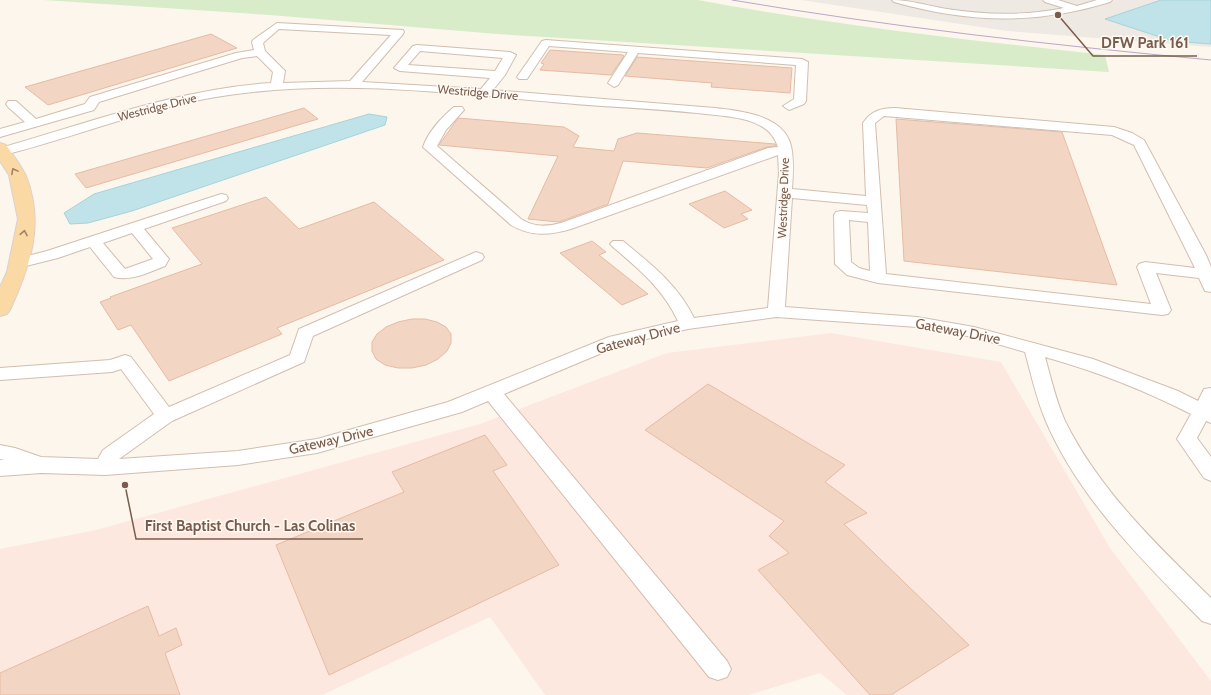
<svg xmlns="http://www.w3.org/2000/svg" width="1211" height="695" font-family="Cabin,sans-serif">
	<rect width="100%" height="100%" fill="#fdf6ec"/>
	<path fill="#fde8e0" d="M831,333L1001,362L1110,548L1211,681V695H847L820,673L749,695H545L490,617L322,695H0V549L96,530L480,424L667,353Z"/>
	<path fill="#efe9e4" d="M801,0H1211V47L1007,31Z"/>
	<path fill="#d8ecc9" d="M43,0H698C833,25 969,40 1105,55L1109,72L497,34L270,15Z"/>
	<path fill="#bfe3e8" stroke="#a5d3da" d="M1161,0H1211V44L1172,41L1105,19Z
		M369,114L387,117L385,125L132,211L88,223L70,224L64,213L94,194Z"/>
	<path fill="#f3d5c3" stroke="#e6bba3" d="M211,34L237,48L48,105L25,87Z
		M550,50L623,55L624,56L611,75L540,70L544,64L541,63Z
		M637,57L792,68L790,93L711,87L712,83L625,76Z
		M304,108L318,119L86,188L75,174Z
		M458,118L564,127L579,136L573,147L614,151L618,139L637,133L775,144L776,146L767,147L707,168L623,161L608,204L559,222L528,219L558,156L439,145Z
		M896,119L1062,132L1117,285L904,261Z
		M725,191L752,210L741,214L748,219L724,228L689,204Z
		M266,197L299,229L374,202L444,260L277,328L282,334L169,381L131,325L118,330L100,302L111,298L110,297L202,264L172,228Z
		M592,241L606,252L599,255L648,294L622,305L560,253Z
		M412,319H425L437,322L446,327L451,334V343L447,351L438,359L426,365L412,368H398L385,365L376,359L372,351V342L377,334L386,327L398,322Z
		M708,384L845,465L825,482L867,513L844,524L969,645L891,695H870L758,570L789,553L769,536L784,521L645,430Z
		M485,435L507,465L493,471L559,565L329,675L276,545L404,492L392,472Z
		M148,606L159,636L176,628L182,645L165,653L180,695H0V673Z"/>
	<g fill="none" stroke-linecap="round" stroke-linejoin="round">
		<defs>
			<path id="minor" d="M892,0C911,0 928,6 947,9C985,15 1026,16 1064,8L1045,2L1043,0H1058L1077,6L1097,0H1112L1110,2C1036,25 968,23 894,2Z
				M277,23L403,30L404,32L403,34L362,82L481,89L490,78L400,71L394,68L413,46L417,45L510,52L516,55L505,75L493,90L715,108C740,111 784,115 791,146C794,159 793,175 792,189L866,196L863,123C871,111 881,108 895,108L1114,127L1132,133L1144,140L1206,255L1211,267V292L1205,291L1199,278L1156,273L1171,310L1168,314L1162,315L878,283L847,275L835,264L834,215L836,212L841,211L868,213L867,205L792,198L785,307L917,317L974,327L1093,359L1178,391L1198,401L1204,389L1211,388V423L1206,421L1197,438L1211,457V481L1204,478L1177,439L1191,414C1144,390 1095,371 1045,357C1051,378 1056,401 1065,421C1099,490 1157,545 1211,598V624L1202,621C1143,561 1078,498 1045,419C1036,397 1031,374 1025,352L973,337L917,327L776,317L688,329L621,345L504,394L727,661L731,669L727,677L718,680L709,677L488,401L462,412L317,453L238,465L105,475L41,473L0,476V460H5L0,459V445L15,448L41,457L98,459L103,450L154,414L121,369L112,372L0,380V368L110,360L125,355L131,357L169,407L290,355L299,329L476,252L482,254L484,257L482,260L313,336L304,362L172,421L119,459L238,451L317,439L448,402L609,337L678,321C663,289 639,269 613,247L610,244L613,241H623C651,264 678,285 694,318L768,308L779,173L778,155L571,229C550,235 531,237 511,225L423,147C428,132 442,117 454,107H462L464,110L446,130L437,146L521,219C534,227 546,227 561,223L768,148L778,147C775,138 769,130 761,126C745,117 724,116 706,114C671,110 636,108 602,106C478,97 352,77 229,95C150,106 77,137 0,156V148C89,123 177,89 271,83L273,72L257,56L242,58L99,102L94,110L0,137V129L25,122L8,107L6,104L8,101H16L36,119L85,104L90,97L236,53L254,50L252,42L253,40ZM279,29L391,35L350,81L283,83L285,71L265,51L263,43ZM420,51L503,58L495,71L408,65ZM884,116L1112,135L1134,145L1195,268L1145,262L1139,264L1137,267L1151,304L886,274L875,123ZM849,220L868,222L870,271L859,268L851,262Z
				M546,40L802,59L808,62L806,101L804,104L789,110L783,106L794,99L796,65L638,53L618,85L614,87L608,83L628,52L549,46L527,79H519L517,77L542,41Z
				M221,194L226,195L228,198L226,201L144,229L169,259L165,266C149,272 131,282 114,277L90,247L58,258L18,268L12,266L10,263L12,260L47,251ZM132,233L153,259L125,269L103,243Z"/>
			<path id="major" d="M0,143L6,145C12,154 21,165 26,176C45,224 30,266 10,310L7,314L0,316V287L7,272L18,219L9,175L0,161Z"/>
		</defs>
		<use href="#minor" stroke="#d1beb0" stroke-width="2"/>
		<use href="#major" stroke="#dad1cd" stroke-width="2"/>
		<use href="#minor" fill="#fff" fill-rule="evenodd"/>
		<use href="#major" fill="#fbd9a5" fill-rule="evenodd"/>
		<path stroke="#b9a8c9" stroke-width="1" d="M732,0C891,27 1051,45 1211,60"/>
	</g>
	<defs><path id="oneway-chevron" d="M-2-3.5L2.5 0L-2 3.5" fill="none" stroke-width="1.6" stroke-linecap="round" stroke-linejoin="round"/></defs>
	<g stroke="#a18267">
		<use href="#oneway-chevron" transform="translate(14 171) rotate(-118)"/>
		<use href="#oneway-chevron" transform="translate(24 233) rotate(-79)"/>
	</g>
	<g text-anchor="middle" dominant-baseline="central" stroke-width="3" stroke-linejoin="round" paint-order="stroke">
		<g font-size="12" fill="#7a5c4d" stroke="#fffaf3">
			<text transform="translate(478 92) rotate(5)">Westridge Drive</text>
			<text transform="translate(157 107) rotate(-14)">Westridge Drive</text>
			<text transform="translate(783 198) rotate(-88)">Westridge Drive</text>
		</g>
		<g font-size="14" fill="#7a5c4d" stroke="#fffaf3">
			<text transform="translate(958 331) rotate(11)">Gateway Drive</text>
			<text transform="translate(638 338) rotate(-15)">Gateway Drive</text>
			<text transform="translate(331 440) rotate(-13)">Gateway Drive</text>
		</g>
	</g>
	<path fill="none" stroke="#7a5c4d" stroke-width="1.5" d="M1058 15L1093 56H1197M125 485L136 539H363"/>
	<g fill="#7a5c4d" stroke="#fffaf3" stroke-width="1.5">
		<circle cx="1058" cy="15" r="4"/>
		<circle cx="125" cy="485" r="4"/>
	</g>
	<g font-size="15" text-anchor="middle" font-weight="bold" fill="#7a5c4d" stroke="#fffaf3" stroke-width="3" stroke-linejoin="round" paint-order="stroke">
		<text x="1145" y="48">DFW Park 161</text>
		<text x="250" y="531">First Baptist Church - Las Colinas</text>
	</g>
</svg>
